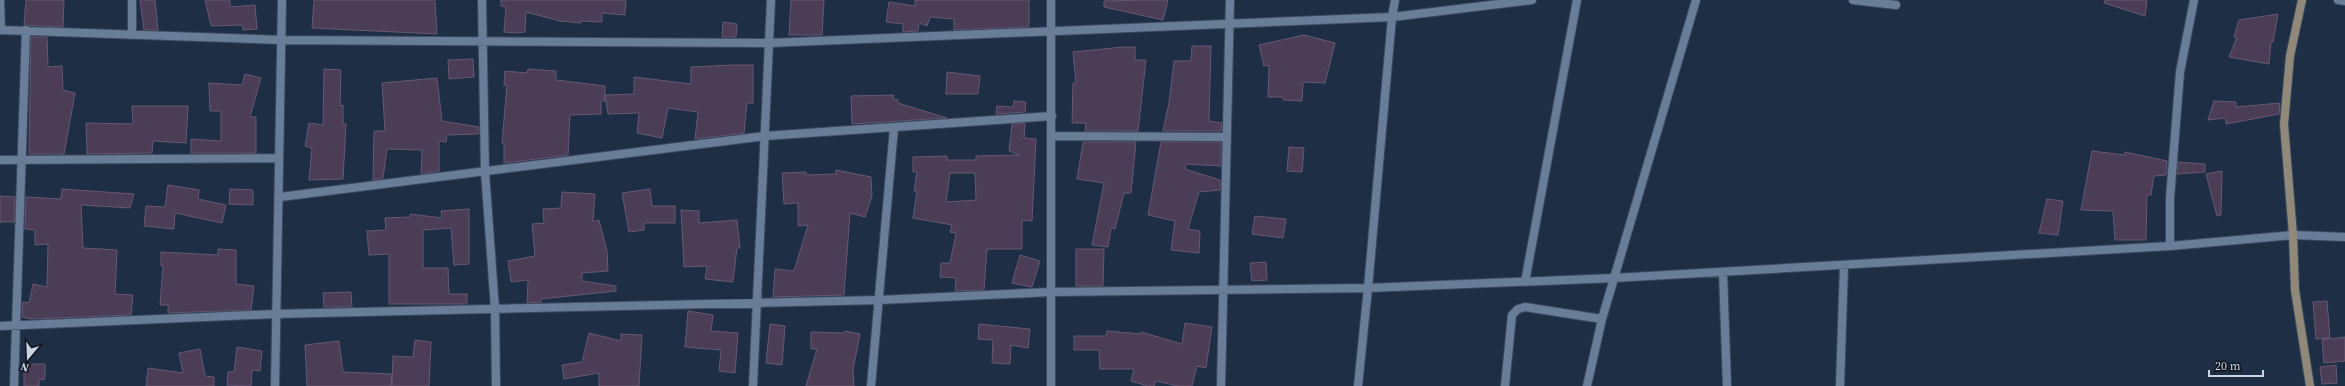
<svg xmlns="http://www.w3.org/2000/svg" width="2345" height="386" font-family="'Source Serif 4',serif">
	<rect width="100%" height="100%" fill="#1e2e45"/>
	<path fill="#4c3d57" stroke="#675873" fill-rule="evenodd" d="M26,0H64L63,27L24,25Z
		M140,0H155L158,30H144Z
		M205,0H230V7L255,5L257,29L243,30L242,25L211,26Z
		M314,0H435L437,34L312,28Z
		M501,0H626L625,15L602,13V22L581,21V23L560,21L526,12L525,32L515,33L504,32L506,7L501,6Z
		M791,0H824L822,35H789Z
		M915,0H1029V27L954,30V19L930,17L927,26L919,23L918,31L903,32V24L886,22L889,2L915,6Z
		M1146,0H1168L1163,20L1104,7V1Z
		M2105,0H2147L2145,16L2104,3Z
		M2278,14L2273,42H2271L2269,64L2229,57L2237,37H2234L2239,20Z
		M723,22L737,24L736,37H722Z
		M1304,35L1335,43L1325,83L1303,82L1302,101L1283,100V97H1268L1269,65L1264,66L1259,45Z
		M31,37H47L48,67L62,66L63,90L75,93L64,154H29Z
		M1192,46H1211L1209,121L1222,123L1221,131H1163L1169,103L1174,61H1191Z
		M1123,47H1135V60H1146L1138,131H1085L1086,123H1072L1073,83H1076L1073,52Z
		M473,59L474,77L449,79L448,60Z
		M733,65H753V103H747L744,133L695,139L698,112L668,108L662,138L637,133L639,113L608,114L605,95L634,94V77L691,84V67Z
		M324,69L341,70L340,106L343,105V124H346L343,179L309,180L312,148L305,146L309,123L323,125Z
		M528,69L556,71V80L605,86V101H601V114L570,115L568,155L504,163V143H502L507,85H504L505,71L527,73Z
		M947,72L980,76L978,94H946Z
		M245,74L261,78L250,117H256V153H191V139L221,141V111H210L209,83L242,85Z
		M437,78L442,121L479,127L478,134L447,135L446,142L439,141V171L421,174L422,150L387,149L383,178L373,180L374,131H385L382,83Z
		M894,95L893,99L898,100V103L947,118L852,124L851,96Z
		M1014,101L1026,102L1025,112L996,114L997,106L1013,107Z
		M2214,101L2236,102V107L2280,103L2279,114L2226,124V118L2208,120Z
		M132,106H188L186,143L153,141L152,153L87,154L86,123L133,124Z
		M1025,123L1024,138L1036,139L1032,221L1022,220V249H987L984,290L955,291L956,278L940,277L941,263H950L956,233L950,232L952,225L913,218L917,191H914L917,172H913V157L947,156V160H976V156L1020,155L1009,151L1012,124ZM950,173H975L976,200L946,202Z
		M1083,142H1136L1131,193H1124L1115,229L1111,228L1108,247L1092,245L1104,183L1077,179Z
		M1161,142H1221V166L1186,164L1185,169L1220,180V190L1199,192L1188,229L1200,231L1199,253L1171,250L1175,221L1148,215Z
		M1289,147L1304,148L1302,172L1287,171Z
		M2092,151L2125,155V152L2167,161L2166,175L2154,176L2151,195H2147L2146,240H2115L2113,211L2081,210Z
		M2178,162L2205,164V172L2177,174Z
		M836,170L871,177L872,196L865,217L850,213L844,295L773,297L775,269L794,271L808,225L798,226V203L784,204L782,173L806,172V175L836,174Z
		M2222,171L2221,215L2217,216L2206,174Z
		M168,185L199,190L198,199L226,205L222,223L175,213L174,229L144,226L146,206L165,207Z
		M62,189L134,194L130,208L81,205L83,248L117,250L115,294L133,295L131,315L32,319L22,317L23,302L29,303L33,284L47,287L48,244L35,245V230L25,229L26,197L61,199Z
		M230,189L253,190V205L229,204Z
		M650,189L652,206H675V223H644V230L629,232L622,193Z
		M562,192L595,194L593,222L599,220L607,251L608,271L582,273V281L616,286V291L541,299V302L527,303L528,280L511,282L508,261L535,256L532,224L544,223L543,209L561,208Z
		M0,196L15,197L14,222H0Z
		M2047,199L2063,201L2058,235L2039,233Z
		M469,209V264L454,265L451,228L423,230V268H448L449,294H467V304H389V254L369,255L367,231L386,230L385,218L410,217V214L442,218L441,211Z
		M681,210L699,211V223L737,220L740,248H737L733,282L705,279L707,266L684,267Z
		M1255,216L1286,219L1283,238L1252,234Z
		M218,249L236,250V284L254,286L251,310L168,313V305H160L163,266H161V252L218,255Z
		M1076,249H1104L1103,286H1076Z
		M1020,255L1040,261L1032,287L1012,283Z
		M1266,262L1267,280L1252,281L1250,263Z
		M351,292L352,307H324L323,293Z
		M2327,301L2330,338L2316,339L2313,302Z
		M688,311L713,315L711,331L738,333L735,373L719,371L721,350L685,347Z
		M1185,323L1212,327L1206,368L1197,366L1192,386H1178L1156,381L1154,386H1148L1131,381L1134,369H1100L1099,350H1074V336H1106L1107,331L1141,334V332L1182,344Z
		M770,324L785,326L782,365L766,363Z
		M979,324L1030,329L1028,348L1011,345L1010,364L992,363L993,340L978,339Z
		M845,331L860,334L853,370L854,386H806L817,349H811V332L844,333Z
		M589,333L621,341V334L642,335L639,386H599V373L564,379L562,365L582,362Z
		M2345,337V361L2324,363L2322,340Z
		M415,340L431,342L429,386H392L393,356L413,357Z
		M339,341L343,372L392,374L391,386H307L305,345Z
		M237,347L262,351L260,371L252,370L251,386L227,385L228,372H234Z
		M200,349L205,376L214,377V386H146L148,368L183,373L179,353Z
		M24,364H45V379L39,380V386H24Z
		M2336,365L2337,383L2322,384L2320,367Z"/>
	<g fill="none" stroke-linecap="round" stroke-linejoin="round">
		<defs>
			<path id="street" d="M0,0L1,30
				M132,0V35
				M482,0L485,172L495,309L496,386
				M1051,0V386
				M1853,0L1896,5
				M2194,0L2180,72L2170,198V246L2293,235L2345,237
				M2338,0L2345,1
				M0,30L281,40L769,43L1392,17L1532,0
				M1052,136L1227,137
				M0,160L279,158
				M280,197L765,136L1052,116
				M1723,272L1727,386
				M1525,282L1577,0
				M0,326L275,314L879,300L1051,292L1368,288L1392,17L1395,0
				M14,386L26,30
				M275,386L282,0
				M753,386L771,0
				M871,386L894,128
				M1221,386L1230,0
				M1358,386L1368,288L1614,278L2170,246
				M1505,386L1512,315L1518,309L1525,307L1602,319
				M1587,386L1602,319L1696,0
				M1840,386L1844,265"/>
			<path id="secondary" d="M2302,0L2290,56L2284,124L2293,235L2295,290L2310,386"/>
		</defs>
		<use href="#street" stroke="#3d4b5e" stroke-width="10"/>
		<use href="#secondary" stroke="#3d4b5e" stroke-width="10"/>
		<use href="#street" stroke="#6a7d98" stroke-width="8"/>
		<use href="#secondary" stroke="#908979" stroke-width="8"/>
	</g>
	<g transform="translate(28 358) rotate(199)" stroke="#0f1620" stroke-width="3" paint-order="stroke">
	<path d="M0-3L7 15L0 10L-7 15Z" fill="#c9d3e2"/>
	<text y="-6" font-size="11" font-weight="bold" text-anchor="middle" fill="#c9d3e2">N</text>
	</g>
	<path d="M2209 370v6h54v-6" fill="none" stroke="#c9d3e2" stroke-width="2"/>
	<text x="2215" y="370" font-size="12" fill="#c9d3e2" stroke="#0f1620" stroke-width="3" paint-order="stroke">20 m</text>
</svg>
